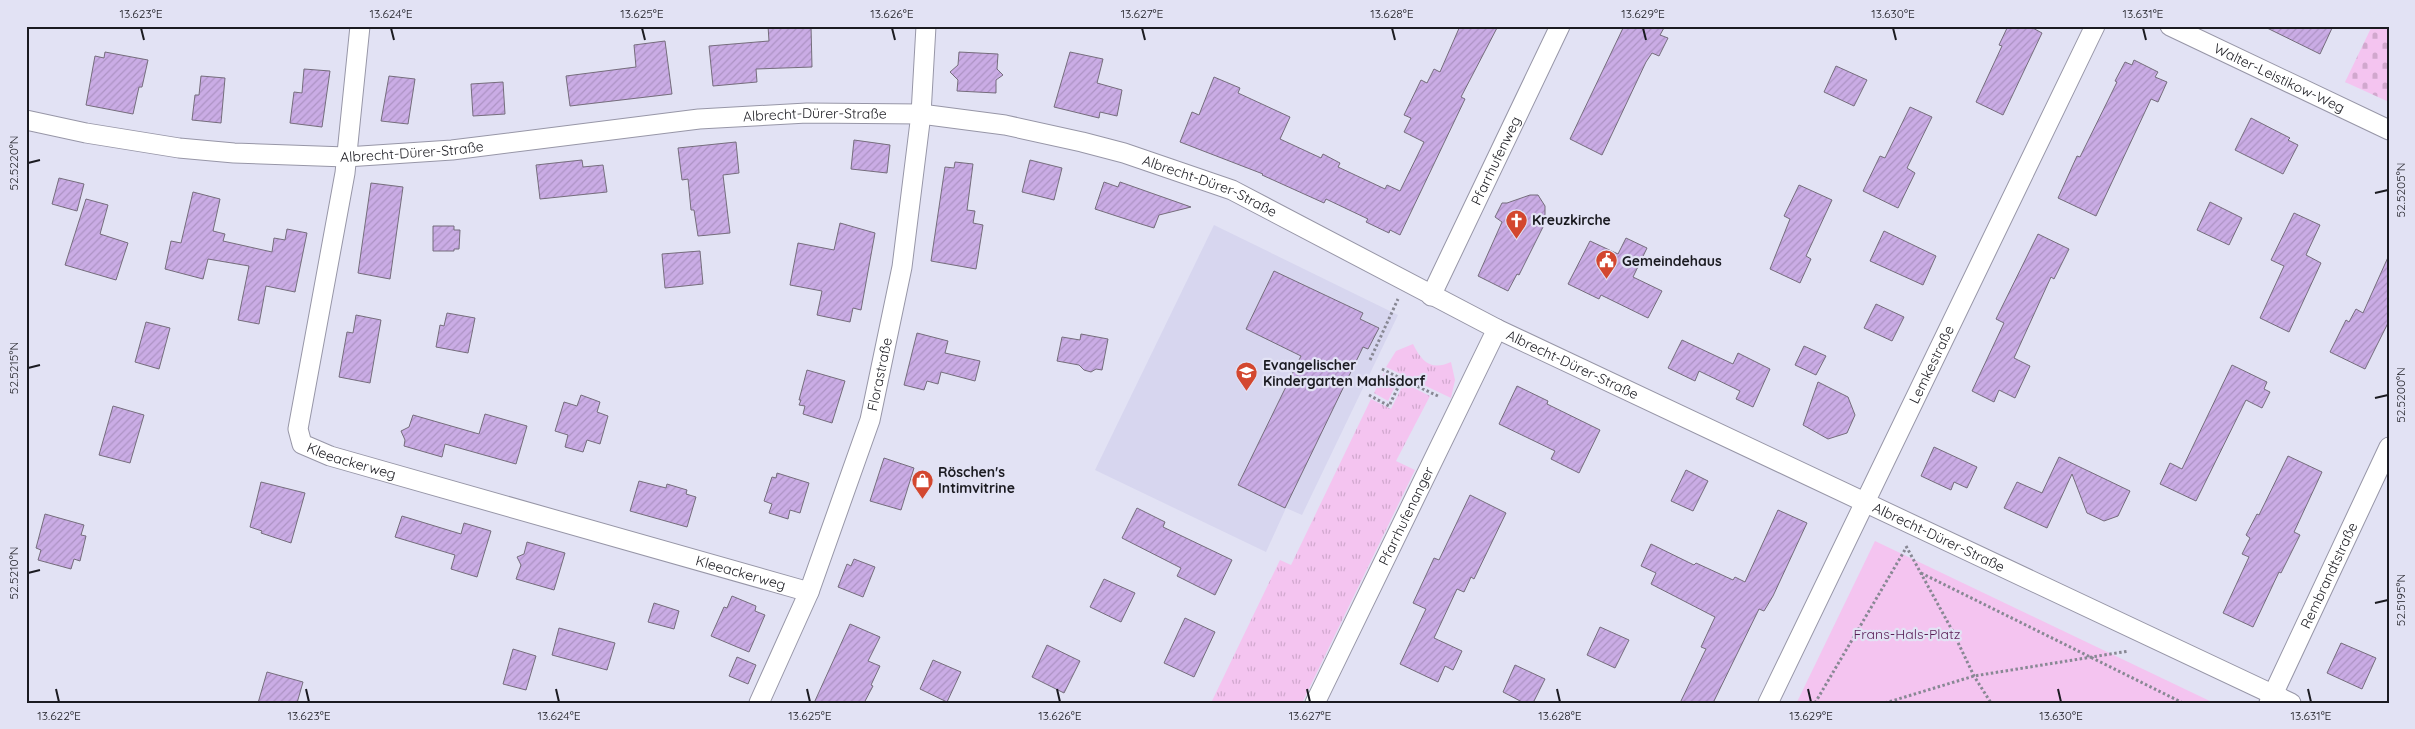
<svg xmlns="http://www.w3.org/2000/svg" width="2415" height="729" font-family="Quicksand,sans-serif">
	<defs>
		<pattern id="grass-tufts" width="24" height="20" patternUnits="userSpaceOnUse" patternTransform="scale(1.25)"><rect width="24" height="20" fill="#f4c4f0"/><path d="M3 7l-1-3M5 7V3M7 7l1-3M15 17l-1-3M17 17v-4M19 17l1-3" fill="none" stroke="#d1a8ce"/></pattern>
		<pattern id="cemetery-stones" width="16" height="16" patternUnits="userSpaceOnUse" patternTransform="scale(1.25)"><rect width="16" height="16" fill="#f4c4f0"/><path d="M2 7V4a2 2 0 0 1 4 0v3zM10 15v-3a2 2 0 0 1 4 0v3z" fill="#d1a8ce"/></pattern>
		<pattern id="building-hatch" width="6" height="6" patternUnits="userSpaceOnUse" patternTransform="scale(1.25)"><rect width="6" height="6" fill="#caace5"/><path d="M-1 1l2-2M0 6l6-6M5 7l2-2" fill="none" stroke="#ad93c4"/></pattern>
	</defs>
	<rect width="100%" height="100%" fill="#e2e2f4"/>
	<path fill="#d7d6ef" d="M1214,225L1398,315L1302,515L1286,508L1266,552L1095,470Z"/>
	<path fill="url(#grass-tufts)" d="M1413,344C1422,362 1431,371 1451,362L1455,380L1451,398L1386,367L1396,351Z
		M1384,373L1398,380L1388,401L1374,393Z
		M1404,383L1430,396L1396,461L1415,470L1302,703H1211L1280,560L1291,565L1371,399L1391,409Z"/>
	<path fill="url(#cemetery-stones)" d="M2372,26H2389V102L2345,82Z"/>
	<path fill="#f4c4f0" d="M1875,541L2214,703L1797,702Z"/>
	<path fill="url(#building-hatch)" stroke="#756d7c" d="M768,26H811L812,67L756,69L757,82L713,86L709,46L769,41Z
		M1460,26H1498L1461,97L1465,99L1400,235L1390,230L1389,233L1366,222L1368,219L1326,199L1324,203L1262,175L1263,174L1180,142L1192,112L1199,115L1214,77L1240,88L1238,93L1290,117L1280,139L1321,158L1323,154L1340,163L1338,167L1385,189L1387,185L1400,191L1424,142L1404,132L1411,118L1404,115L1421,80L1427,83L1434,69L1440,72Z
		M1624,26H1665L1660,35L1668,38L1659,56L1652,53L1646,62L1602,155L1570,139Z
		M2008,26H2029L2042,33L2003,115L1976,102L2002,46L1999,45Z
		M2263,26H2333L2320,54Z
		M665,41L672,94L570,106L566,76L636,67L634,45Z
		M105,52L148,60L142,87H139L133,114L86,105L95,56L104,58Z
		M959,52L998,54L997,69L1003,75L996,80V93L957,91L958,80L950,72L958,65Z
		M1070,52L1103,59L1097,83L1122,90L1117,116L1100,112L1099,118L1054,107Z
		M2134,60L2158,72L2155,77L2167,82L2158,102L2151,99L2096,216L2058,198L2077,156L2080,157L2117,82L2115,81L2125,62L2132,65Z
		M1836,66L1867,80L1854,106L1824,92Z
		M304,69L330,71L322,127L290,123L294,92L302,93Z
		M201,76L225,78L221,123L192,120L195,95H199Z
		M389,76L415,79L408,124L381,121Z
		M503,82L505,114L473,116L471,84Z
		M1910,107L1932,117L1907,168L1915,173L1898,208L1863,191L1880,156L1885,158Z
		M2251,118L2290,138L2288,140L2298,145L2283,174L2235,150Z
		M854,140L890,145L887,173L851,169Z
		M736,142L739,173L723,175L730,233L698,236L694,210H691L688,179L682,180L678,148Z
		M582,160L583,167L603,165L607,192L540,199L536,165Z
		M1030,160L1062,168L1054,200L1022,192Z
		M955,162L973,164L967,210L975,211L973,223L983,225L976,269L931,261L945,167L954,168Z
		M59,178L84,184L77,211L52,204Z
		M1104,182L1118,187L1120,182L1191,207L1159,215L1154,228L1141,224L1095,209Z
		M371,183L403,187L390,279L358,273Z
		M1799,185L1832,200L1806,256L1811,259L1800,283L1770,269L1790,219L1784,216Z
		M193,192L220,199L213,231L225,234L223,241L272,252L274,238L285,240L287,229L307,233L295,292L266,286L259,324L238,320L249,266L208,259L203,279L165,269L171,241L181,243Z
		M1530,195H1538L1545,206V223L1519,275L1517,274L1508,291L1478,276L1502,222L1495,217L1502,203H1507Z
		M86,199L108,205L100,234L128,243L116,280L65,265Z
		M2210,202L2242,218L2229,245L2197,230Z
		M2294,213L2320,225L2306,255L2321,263L2289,332L2260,318L2284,266L2271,260Z
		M840,223L875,233L861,310L853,308L850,322L817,315L822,291L790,285L798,243L834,250Z
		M433,226H454V230H460L459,249H454V251H433Z
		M1884,231L1936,256L1923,285L1870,261Z
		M2038,234L2069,249L2054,279L2051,277L2014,358L2030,366L2015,398L1999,390L1994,402L1972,391L2004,323L1996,319Z
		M1626,238L1647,248L1633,277L1662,291L1648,318L1601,295L1599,299L1568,284L1590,241L1618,254Z
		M700,251L703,284L665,288L662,254Z
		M2389,255V321L2365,369L2330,352L2346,320L2349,322L2356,309L2363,313Z
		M1274,271L1363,313L1360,319L1379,328L1368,349L1363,347L1285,508L1238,485L1301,356L1246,329Z
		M1876,304L1904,317L1892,341L1864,328Z
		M447,313L475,318L468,353L436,347L440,325L444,326Z
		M356,315L381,320L370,383L339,377L347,332L353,333Z
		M146,322L170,328L159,369L135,362Z
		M917,333L948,341L945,353L980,361L975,381L941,372L938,384L927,381L924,390L904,385Z
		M1081,334L1108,339L1102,370L1096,369L1091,372L1084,370L1079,365L1057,361L1062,337L1080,340Z
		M1682,340L1733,364L1738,353L1770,369L1753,407L1736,399L1740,391L1699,371L1695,381L1668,368Z
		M1804,346L1826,356L1816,375L1795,365Z
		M2232,365L2267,382L2264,389L2270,392L2262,408L2246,400L2196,501L2160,484L2170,463L2182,469Z
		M807,370L845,381L832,423L803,414L805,406L799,405L801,400H799Z
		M1818,382L1848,397L1855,415L1847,433L1828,439L1803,425Z
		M1517,386L1548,401L1547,404L1600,430L1579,473L1551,459L1555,451L1499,424Z
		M581,395L600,402L597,412L608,416L600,444L587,440L583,452L565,447L568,435L555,431L564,402L577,406Z
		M113,406L144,415L130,463L99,455Z
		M485,414L527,426L516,464L445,444L442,457L404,446L405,440L401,431L409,427L413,415L479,434Z
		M1934,447L1977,467L1967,488L1954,482L1951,490L1921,476Z
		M2288,456L2322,472L2294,532L2300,535L2281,573L2279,572L2253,627L2223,613L2249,557L2242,554L2250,538L2246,535L2257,514L2259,515Z
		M2059,457L2130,491L2118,516L2104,521L2087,513L2072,474L2047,528L2004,508L2017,482L2042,493Z
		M884,458L914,468L901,510L870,501Z
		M1686,470L1708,481L1693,511L1671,501Z
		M777,473L809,483L800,513L790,510L788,519L769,513L772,504L764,501L772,477L776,478Z
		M639,481L666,488L667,484L687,490L686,494L696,497L687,527L630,511Z
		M261,482L305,493L291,543L261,533L262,531L250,527Z
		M1470,495L1506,513L1474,579L1471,577L1464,592L1457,589L1434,638L1462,651L1453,670L1445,666L1438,682L1400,664L1426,609L1413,603L1434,558L1439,560Z
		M1137,508L1165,522L1163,527L1232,560L1215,595L1177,576L1181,568L1122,538Z
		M1778,510L1807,523L1773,596L1764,611L1759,609L1713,703H1680L1706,649L1701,647L1715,617L1651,584L1656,573L1641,566L1651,544L1694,565L1696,563L1733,580L1735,577L1745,582Z
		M45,514L84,525L81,535L86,536L80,561L74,559L71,569L38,560L41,550L36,548Z
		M402,516L461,534L464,523L491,531L477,577L451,569L455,555L395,537Z
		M527,542L565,553L554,590L516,579L521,565L517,557L524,554Z
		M854,559L875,567L863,597L838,587L847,564L851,566Z
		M1104,579L1135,593L1121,622L1090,607Z
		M732,596L756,606L755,611L765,615L749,652L711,636L724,607L727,608Z
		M654,603L679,611L674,629L648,622Z
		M1185,618L1215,632L1194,677L1164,663Z
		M850,624L880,637L868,661L880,666L871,685L873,686L864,703H814Z
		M1600,627L1629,640L1615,668L1587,655Z
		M559,628L615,643L607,670L552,655Z
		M2341,643L2376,658L2362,689L2327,673Z
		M1047,645L1080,661L1064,693L1032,677Z
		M513,649L536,656L526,690L503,684Z
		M737,657L756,665L748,684L729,676Z
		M933,660L961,672L947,702L920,689Z
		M1515,665L1545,679L1533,703H1524L1503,692Z
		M267,672L303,682L297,703H258Z"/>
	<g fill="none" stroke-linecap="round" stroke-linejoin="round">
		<defs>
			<g id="street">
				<path id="s1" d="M360,26L345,173L298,429L302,444L330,456L809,592"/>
				<path id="s2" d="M2170,26L2389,130"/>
				<path id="s3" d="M26,120L86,133L179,148L234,153L346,157L452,150L699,119L807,113L921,114L1005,125L1082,142L1124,153L1232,190L1497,329L2291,703"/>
				<path id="s4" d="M1431,296L1560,26"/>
				<path id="s5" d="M759,703L809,592L870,420L902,267L921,114L926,26"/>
				<path id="s6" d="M1315,703L1497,329"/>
				<path id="s7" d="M1768,703L2095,26"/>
				<path id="s8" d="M2269,703L2389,447"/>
			</g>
		</defs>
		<use href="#street" stroke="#9796a7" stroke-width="21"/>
		<path stroke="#888894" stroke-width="3" stroke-dasharray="2.5 2.5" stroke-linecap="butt" d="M1370,360L1398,299
			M1382,369L1402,379
			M1369,395L1389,406L1402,379L1440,397
			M1906,546L1952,630L1974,676L1991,703
			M1921,573L2183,703
			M1815,703L1906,548
			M1885,703L1974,676L2129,651"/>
		<use href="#street" stroke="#fff" stroke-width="19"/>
	</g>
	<path fill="none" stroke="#1b1b21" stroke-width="2" d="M141,28L144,40M391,28L394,40M642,28L645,40M892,28L895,40M1142,28L1145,40M1392,28L1395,40M1643,28L1646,40M1893,28L1896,40M2143,28L2146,40M28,163L40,160M2375,193L2388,190M28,368L40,365M2375,398L2388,395M28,573L40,570M2375,603L2388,600M56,689L59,702M306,689L309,702M556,689L559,702M807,689L810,702M1057,689L1060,702M1307,689L1310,702M1557,689L1560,702M1808,689L1811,702M2058,689L2061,702M2308,689L2311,702"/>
	<defs>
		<symbol id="church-pin" viewBox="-11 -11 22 30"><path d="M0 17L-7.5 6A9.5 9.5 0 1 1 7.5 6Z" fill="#d3472f" stroke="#e2e2f4"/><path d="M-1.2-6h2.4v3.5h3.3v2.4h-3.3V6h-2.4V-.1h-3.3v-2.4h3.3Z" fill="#fff"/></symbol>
		<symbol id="civic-pin" viewBox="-11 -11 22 30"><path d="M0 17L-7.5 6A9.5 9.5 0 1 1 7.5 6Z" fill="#d3472f" stroke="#e2e2f4"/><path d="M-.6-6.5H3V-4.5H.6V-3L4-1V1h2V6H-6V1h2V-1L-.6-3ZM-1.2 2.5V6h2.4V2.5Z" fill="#fff"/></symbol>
		<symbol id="school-pin" viewBox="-11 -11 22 30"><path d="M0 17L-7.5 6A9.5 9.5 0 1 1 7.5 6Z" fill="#d3472f" stroke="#e2e2f4"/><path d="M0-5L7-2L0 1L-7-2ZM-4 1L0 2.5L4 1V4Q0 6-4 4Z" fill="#fff"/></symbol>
		<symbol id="shop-pin" viewBox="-11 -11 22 30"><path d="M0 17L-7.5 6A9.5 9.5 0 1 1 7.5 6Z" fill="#d3472f" stroke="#e2e2f4"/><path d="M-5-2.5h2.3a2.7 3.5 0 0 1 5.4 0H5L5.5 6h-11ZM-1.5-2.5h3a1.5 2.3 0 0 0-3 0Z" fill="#fff"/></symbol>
	</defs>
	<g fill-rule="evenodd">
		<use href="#church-pin" x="1504" y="208" width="25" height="34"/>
		<use href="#civic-pin" x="1594" y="248" width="25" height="34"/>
		<use href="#school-pin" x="1234" y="360" width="25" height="34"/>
		<use href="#shop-pin" x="910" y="468" width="25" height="34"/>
	</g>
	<g text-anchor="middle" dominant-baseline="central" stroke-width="4.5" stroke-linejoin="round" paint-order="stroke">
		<g font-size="14" fill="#1b1b21" stroke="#e2e2f4">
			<text stroke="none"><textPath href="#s2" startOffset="121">Walter-Leistikow-Weg</textPath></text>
			<text stroke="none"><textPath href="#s3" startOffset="794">Albrecht-Dürer-Straße</textPath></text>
			<text stroke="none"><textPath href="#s3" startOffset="389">Albrecht-Dürer-Straße</textPath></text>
			<text stroke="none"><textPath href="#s4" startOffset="150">Pfarrhufenweg</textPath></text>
			<text stroke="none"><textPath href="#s3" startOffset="1199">Albrecht-Dürer-Straße</textPath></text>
			<text stroke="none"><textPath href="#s7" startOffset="376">Lemkestraße</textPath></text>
			<text stroke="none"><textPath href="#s3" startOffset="1604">Albrecht-Dürer-Straße</textPath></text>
			<text stroke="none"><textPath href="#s5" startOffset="351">Florastraße</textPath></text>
			<text stroke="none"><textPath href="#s1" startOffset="476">Kleeackerweg</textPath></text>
			<text stroke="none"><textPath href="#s6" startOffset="208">Pfarrhufenanger</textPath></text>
			<text stroke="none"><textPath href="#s3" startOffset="2009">Albrecht-Dürer-Straße</textPath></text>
			<text stroke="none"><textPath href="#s1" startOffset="881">Kleeackerweg</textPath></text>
			<text stroke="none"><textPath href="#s8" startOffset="141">Rembrandtstraße</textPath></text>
		</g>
		<g font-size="14" font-weight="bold" fill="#1b1b21" stroke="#e2e2f4" text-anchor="start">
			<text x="1532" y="220">Kreuzkirche</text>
			<text x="1622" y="261">Gemeindehaus</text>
			<text x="1263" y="365">Evangelischer<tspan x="1263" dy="16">Kindergarten Mahlsdorf</tspan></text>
			<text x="938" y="472">Röschen's<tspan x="938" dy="16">Intimvitrine</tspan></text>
		</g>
		<g font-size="14" fill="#591e56" stroke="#e2e2f4">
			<text x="1907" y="634">Frans-Hals-Platz</text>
		</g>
	</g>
	<rect width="2415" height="729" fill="none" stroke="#e2e2f4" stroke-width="55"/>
	<rect x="28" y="28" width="2360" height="674" fill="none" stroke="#1b1b21" stroke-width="2"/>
	<g font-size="12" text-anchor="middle" fill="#1b1b21">
		<text x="141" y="18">13.623°E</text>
		<text x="391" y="18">13.624°E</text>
		<text x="642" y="18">13.625°E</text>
		<text x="892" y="18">13.626°E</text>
		<text x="1142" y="18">13.627°E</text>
		<text x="1392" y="18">13.628°E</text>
		<text x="1643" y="18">13.629°E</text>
		<text x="1893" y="18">13.630°E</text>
		<text x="2143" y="18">13.631°E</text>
		<text transform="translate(14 163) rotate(-90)" y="4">52.5220°N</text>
		<text transform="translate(2401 190) rotate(-90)" y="4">52.5205°N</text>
		<text transform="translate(14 368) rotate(-90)" y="4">52.5215°N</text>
		<text transform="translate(2401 395) rotate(-90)" y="4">52.5200°N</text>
		<text transform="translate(14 573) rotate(-90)" y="4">52.5210°N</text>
		<text transform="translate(2401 600) rotate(-90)" y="4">52.5195°N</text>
		<text x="59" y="720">13.622°E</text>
		<text x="309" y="720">13.623°E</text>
		<text x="559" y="720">13.624°E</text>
		<text x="810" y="720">13.625°E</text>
		<text x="1060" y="720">13.626°E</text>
		<text x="1310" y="720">13.627°E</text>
		<text x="1560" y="720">13.628°E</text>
		<text x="1811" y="720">13.629°E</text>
		<text x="2061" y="720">13.630°E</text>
		<text x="2311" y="720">13.631°E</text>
	</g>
</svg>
